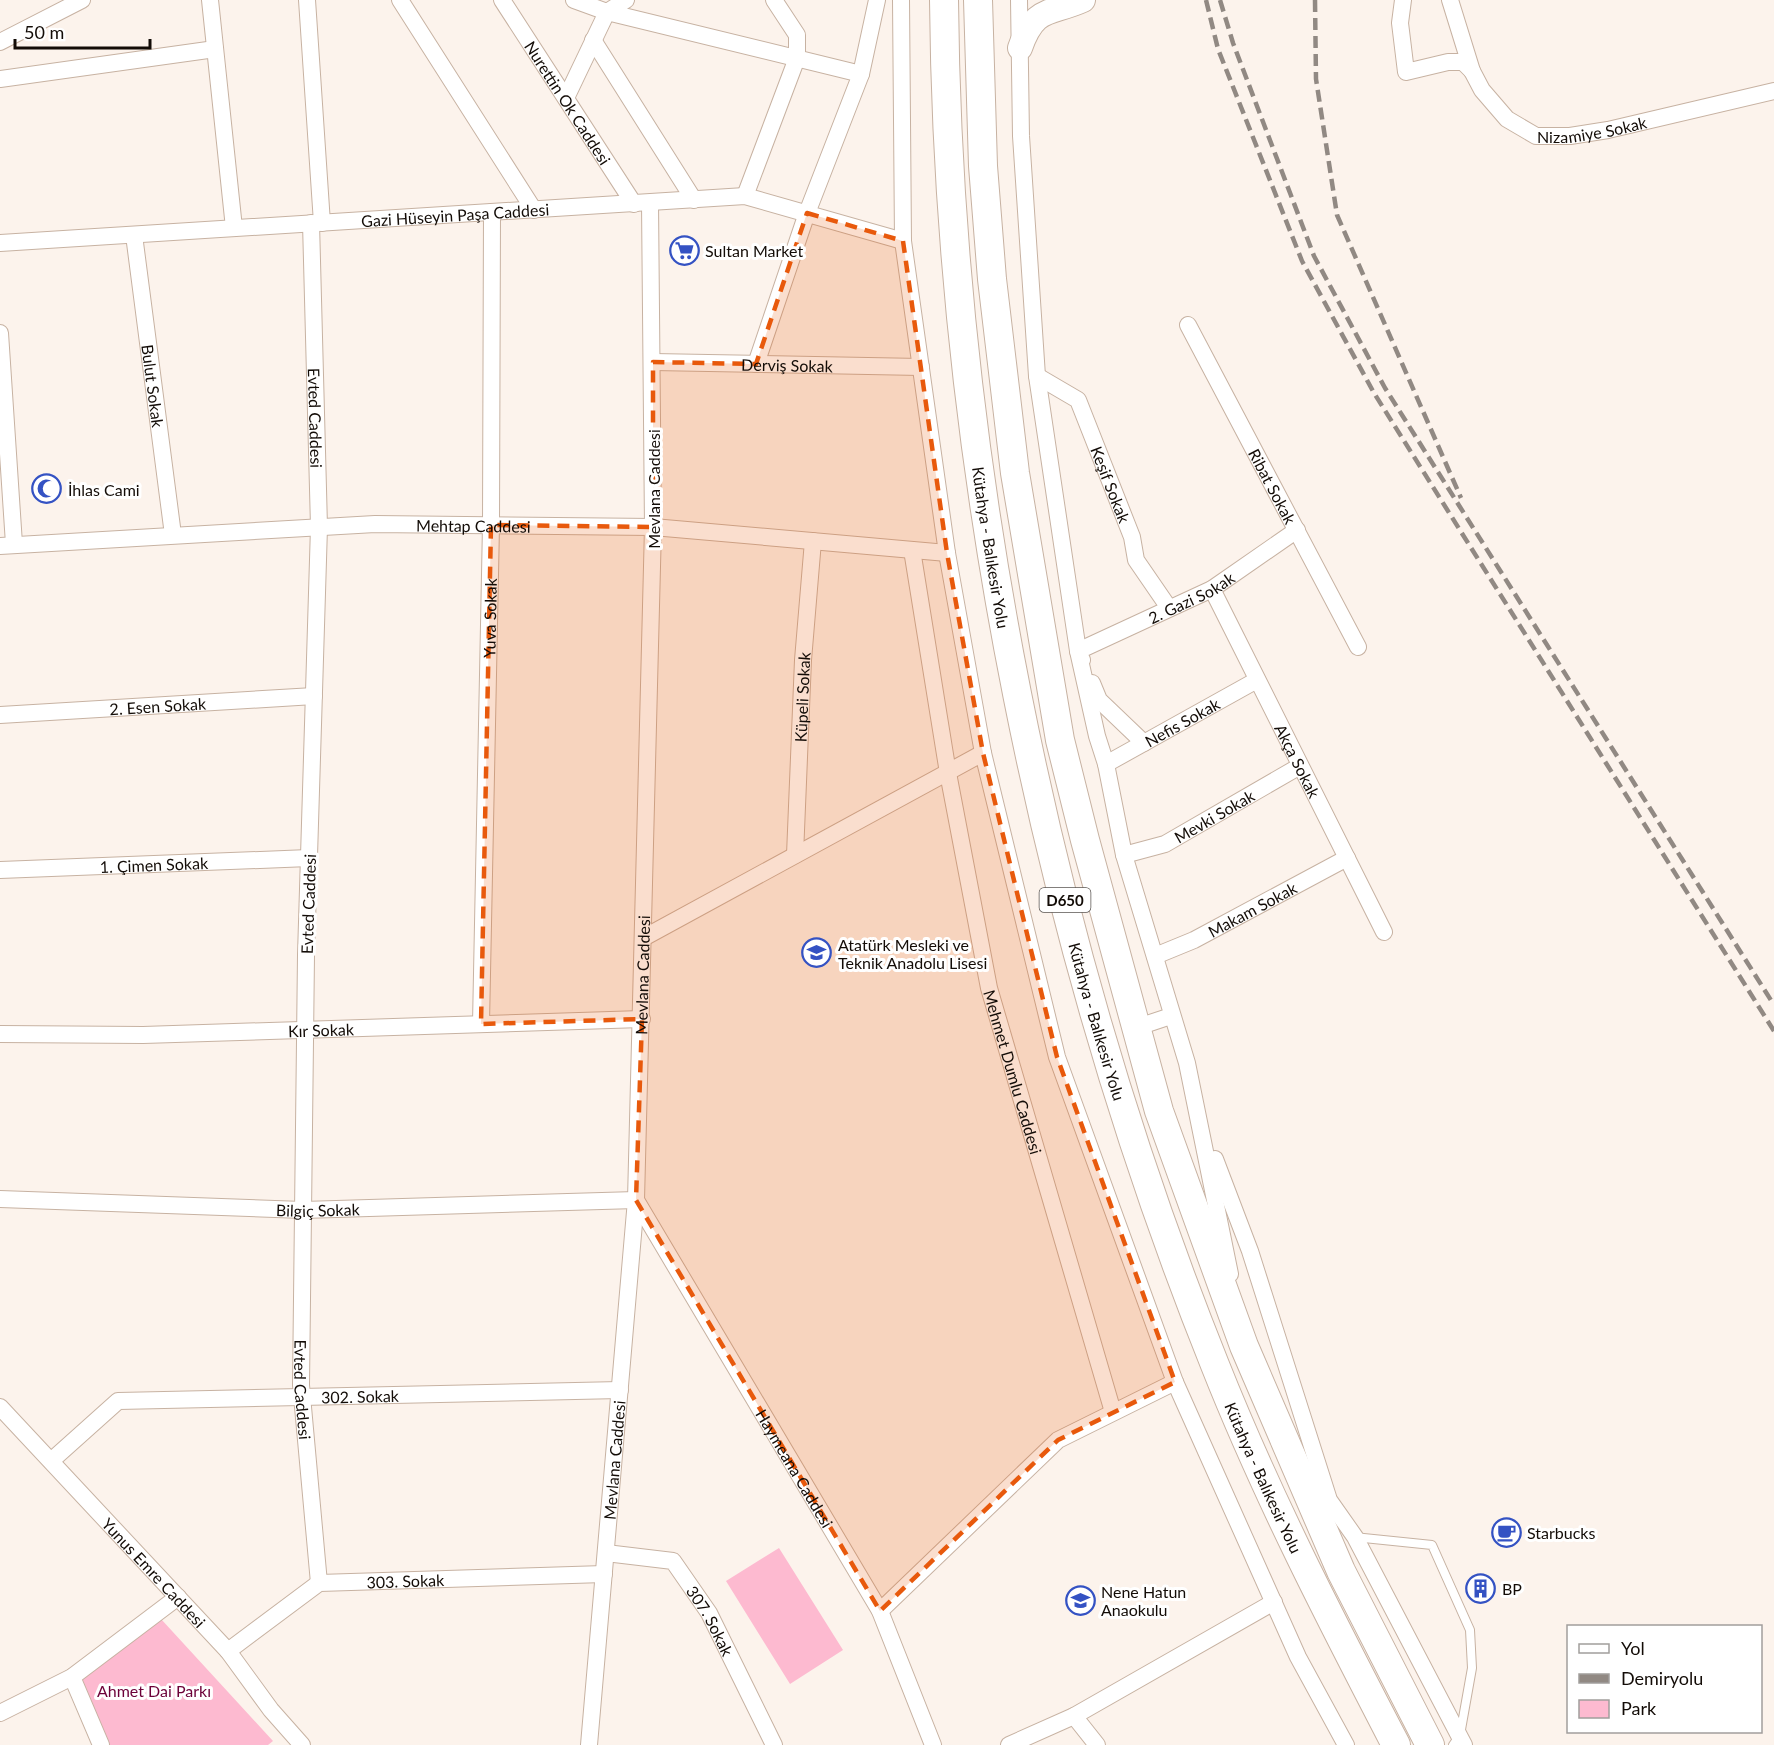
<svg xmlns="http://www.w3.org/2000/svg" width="1774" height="1745" font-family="Lato,sans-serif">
	<rect width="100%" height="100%" fill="#fcf3ec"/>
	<path fill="#fdbad0" d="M779,1548L843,1650L790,1684L726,1581Z
		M161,1619L273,1741L268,1745H106L79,1677Z"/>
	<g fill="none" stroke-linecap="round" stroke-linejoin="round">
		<defs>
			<path id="service" d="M1354,1537L1432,1545L1470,1630L1472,1668L1460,1735L1453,1745"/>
			<g id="minor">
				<path d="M210,0L234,228"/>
				<path d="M307,0L322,223"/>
				<path d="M400,0L534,210"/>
				<path id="s1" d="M502,0L634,204"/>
				<path d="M574,0L607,12L861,74"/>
				<path d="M901,0L903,241L947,553L983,753L1057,1057L1175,1382L1298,1657L1346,1745"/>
				<path d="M1019,0L1021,136L1037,376L1078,651L1097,736L1106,764L1124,855L1187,1063L1230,1274"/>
				<path d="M1403,0L1400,23L1406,72L1448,62H1463L1472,71"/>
				<path id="s2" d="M1450,0L1472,71L1482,90L1507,119L1536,136H1570L1608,130L1774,91"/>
				<path d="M593,40L694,200"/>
				<path d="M0,42L82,0"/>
				<path d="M0,79L215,49"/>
				<path d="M566,98L607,12L626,0"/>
				<path d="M745,196L797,58V35L774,0"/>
				<path id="s3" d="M311,223L319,527L306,955L301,1385L319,1583"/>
				<path id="s4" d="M134,235L173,535"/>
				<path id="s5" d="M0,243L745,196L903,241"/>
				<path id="s6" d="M1188,325L1358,647"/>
				<path d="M0,333L14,544"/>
				<path id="s7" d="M653,362L921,367"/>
				<path d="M756,364L807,213L861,74L877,0"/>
				<path id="s8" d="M1037,376L1078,400L1132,537L1136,560L1169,608"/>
				<path id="s9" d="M0,546L375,524L653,527L947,553"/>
				<path id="s10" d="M912,550L948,773L989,988L1113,1412"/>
				<path id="s11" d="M1212,589L1384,932"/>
				<path id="s12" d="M1082,660L1078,651L1212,589L1297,530"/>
				<path d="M1092,683L1099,700L1144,743"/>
				<path id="s13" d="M0,715L314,696"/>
				<path id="s14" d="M1106,764L1257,680"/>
				<path id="s15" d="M795,855L803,660L813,541"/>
				<path id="s16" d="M1124,855L1165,844L1300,766"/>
				<path id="s17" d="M0,870L309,858"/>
				<path d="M645,937L983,753"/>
				<path id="s18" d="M1155,956L1194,940L1347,858"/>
				<path id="s19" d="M481,1024L491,525L492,212"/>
				<path d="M1135,1028L1171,1016"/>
				<path id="s20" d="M0,1034L143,1035L642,1019"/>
				<path d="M1215,1159L1250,1251L1329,1500L1355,1537L1464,1745"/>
				<path id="s21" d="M0,1199L303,1210L636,1200L880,1611L933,1745"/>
				<path id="s22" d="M0,1407L228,1651L271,1710L302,1745"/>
				<path id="s23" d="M51,1461L118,1401L620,1390"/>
				<path id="s24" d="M606,1553L673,1561L709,1613L774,1745"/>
				<path d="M880,1611L1058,1440L1175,1382"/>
				<path id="s25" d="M228,1651L319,1583L604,1574"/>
				<path d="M72,1677L101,1745"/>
				<path d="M0,1713L72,1677L178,1597"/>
				<path d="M1074,1716L1097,1745"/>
				<path id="s26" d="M589,1745L636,1200L653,527L650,203"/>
				<path d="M1009,1745L1074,1716L1274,1602"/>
			</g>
			<path id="secondary" d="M1020,48C1035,5 1050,15 1083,0"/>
			<g id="trunk">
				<path id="s27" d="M944,0C948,456 1045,942 1215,1365C1267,1496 1331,1620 1396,1745"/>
				<path d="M978,0L983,166L992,279L1015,473L1060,740L1085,840L1159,1111L1244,1346L1341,1571L1430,1745"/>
			</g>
		</defs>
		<use href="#service" stroke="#c7b2a2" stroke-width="10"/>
		<use href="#minor" stroke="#c7b2a2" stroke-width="18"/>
		<use href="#secondary" stroke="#c7b2a2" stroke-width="26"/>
		<use href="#trunk" stroke="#c7b2a2" stroke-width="30"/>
		<use href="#service" stroke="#fff" stroke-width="8"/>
		<use href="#minor" stroke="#fff" stroke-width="16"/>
		<use href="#secondary" stroke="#fff" stroke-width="24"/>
		<use href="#trunk" stroke="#fff" stroke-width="28"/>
		<path stroke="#918983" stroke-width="4.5" stroke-dasharray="12 6" stroke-linecap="butt" d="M1206,0L1218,49L1302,261L1374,393L1774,1031
			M1220,0L1233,43L1314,256L1385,388L1774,1005
			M1315,0L1316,79L1337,215L1461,498"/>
	</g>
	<path fill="#e8590c" fill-opacity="0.2" stroke="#e8590c" stroke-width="4.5" stroke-dasharray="12 8" stroke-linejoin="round" d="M807,213L903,241L947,553L983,753L1057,1057L1175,1382L1058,1440L880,1611L636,1200L642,1019L481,1024L491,525L653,527V362L756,364Z"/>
	<defs>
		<symbol id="supermarket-ring" viewBox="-11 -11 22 22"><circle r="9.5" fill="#fff" stroke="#3452c3" stroke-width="1.5"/><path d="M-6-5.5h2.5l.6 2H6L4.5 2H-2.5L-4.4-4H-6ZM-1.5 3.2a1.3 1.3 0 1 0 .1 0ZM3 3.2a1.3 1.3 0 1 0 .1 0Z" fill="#3452c3"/></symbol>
		<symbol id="mosque-ring" viewBox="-11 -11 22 22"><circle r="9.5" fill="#fff" stroke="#3452c3" stroke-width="1.5"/><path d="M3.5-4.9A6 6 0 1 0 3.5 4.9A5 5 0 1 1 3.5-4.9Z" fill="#3452c3"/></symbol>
		<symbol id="school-ring" viewBox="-11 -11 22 22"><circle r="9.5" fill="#fff" stroke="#3452c3" stroke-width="1.5"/><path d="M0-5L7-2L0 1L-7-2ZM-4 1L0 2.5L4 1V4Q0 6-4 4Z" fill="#3452c3"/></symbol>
		<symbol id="cafe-ring" viewBox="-11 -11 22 22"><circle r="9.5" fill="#fff" stroke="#3452c3" stroke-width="1.5"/><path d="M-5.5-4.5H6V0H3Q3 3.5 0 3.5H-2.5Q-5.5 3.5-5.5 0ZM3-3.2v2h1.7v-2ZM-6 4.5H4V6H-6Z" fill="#3452c3"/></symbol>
		<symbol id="building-ring" viewBox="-11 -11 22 22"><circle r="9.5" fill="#fff" stroke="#3452c3" stroke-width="1.5"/><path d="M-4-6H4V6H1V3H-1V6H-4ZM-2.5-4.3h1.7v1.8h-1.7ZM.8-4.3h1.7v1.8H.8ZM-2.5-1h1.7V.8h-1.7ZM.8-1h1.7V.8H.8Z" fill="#3452c3"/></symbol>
	</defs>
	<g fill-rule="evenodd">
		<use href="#supermarket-ring" x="668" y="234" width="33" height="33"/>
		<use href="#mosque-ring" x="30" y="472" width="33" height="33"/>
		<use href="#school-ring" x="800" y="936" width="33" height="33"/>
		<use href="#cafe-ring" x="1490" y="1516" width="33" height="33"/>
		<use href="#building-ring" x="1464" y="1572" width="33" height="33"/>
		<use href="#school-ring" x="1064" y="1584" width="33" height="33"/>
	</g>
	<g text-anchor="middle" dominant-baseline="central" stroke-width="6" stroke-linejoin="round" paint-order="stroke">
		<rect fill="#fff" stroke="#5a5551" stroke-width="1.5" x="1039.5" y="888" width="51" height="24" rx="4.5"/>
		<g font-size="15" font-weight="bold" fill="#130c07">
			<text x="1065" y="900">D650</text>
		</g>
		<g font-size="16" fill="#130c07" stroke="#fff">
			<text stroke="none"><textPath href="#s1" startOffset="122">Nurettin Ok Caddesi</textPath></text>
			<text stroke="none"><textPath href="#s2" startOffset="224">Nizamiye Sokak</textPath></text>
			<text stroke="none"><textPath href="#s5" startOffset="456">Gazi Hüseyin Paşa Caddesi</textPath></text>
			<text stroke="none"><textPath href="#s7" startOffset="134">Derviş Sokak</textPath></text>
			<text stroke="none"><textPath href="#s4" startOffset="152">Bulut Sokak</textPath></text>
			<text stroke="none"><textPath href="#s3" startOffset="195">Evted Caddesi</textPath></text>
			<text stroke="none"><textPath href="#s8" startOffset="138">Keşif Sokak</textPath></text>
			<text stroke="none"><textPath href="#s6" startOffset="182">Ribat Sokak</textPath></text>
			<text transform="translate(653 489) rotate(-90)">Mevlana Caddesi</text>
			<text stroke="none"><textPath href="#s9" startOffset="474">Mehtap Caddesi</textPath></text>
			<text stroke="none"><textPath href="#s27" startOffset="550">Kütahya - Balıkesir Yolu</textPath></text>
			<text stroke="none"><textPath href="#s12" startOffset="135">2. Gazi Sokak</textPath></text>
			<text stroke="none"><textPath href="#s19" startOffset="406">Yuva Sokak</textPath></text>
			<text stroke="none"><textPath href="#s15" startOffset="158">Küpeli Sokak</textPath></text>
			<text stroke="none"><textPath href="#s13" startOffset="158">2. Esen Sokak</textPath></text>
			<text stroke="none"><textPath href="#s14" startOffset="87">Nefis Sokak</textPath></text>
			<text stroke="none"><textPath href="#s11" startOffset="192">Akça Sokak</textPath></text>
			<text stroke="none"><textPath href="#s16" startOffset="99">Mevki Sokak</textPath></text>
			<text stroke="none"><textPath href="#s17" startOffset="154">1. Çimen Sokak</textPath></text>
			<text transform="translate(308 904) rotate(-88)">Evted Caddesi</text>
			<text stroke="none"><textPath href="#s18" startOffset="108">Makam Sokak</textPath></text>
			<text stroke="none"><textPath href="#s26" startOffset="772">Mevlana Caddesi</textPath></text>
			<text stroke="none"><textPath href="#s27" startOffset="1036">Kütahya - Balıkesir Yolu</textPath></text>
			<text stroke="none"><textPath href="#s20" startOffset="321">Kır Sokak</textPath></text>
			<text stroke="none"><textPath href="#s10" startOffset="532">Mehmet Dumlu Caddesi</textPath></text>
			<text stroke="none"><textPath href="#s21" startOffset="318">Bilgiç Sokak</textPath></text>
			<text stroke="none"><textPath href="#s3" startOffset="1167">Evted Caddesi</textPath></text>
			<text stroke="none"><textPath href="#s23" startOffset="332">302. Sokak</textPath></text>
			<text stroke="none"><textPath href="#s26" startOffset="286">Mevlana Caddesi</textPath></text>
			<text stroke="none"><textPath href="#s21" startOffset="948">Haymeana Caddesi</textPath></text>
			<text stroke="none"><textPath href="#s27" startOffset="1522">Kütahya - Balıkesir Yolu</textPath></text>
			<text stroke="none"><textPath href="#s22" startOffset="226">Yunus Emre Caddesi</textPath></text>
			<text stroke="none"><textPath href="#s25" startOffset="200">303. Sokak</textPath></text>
			<text stroke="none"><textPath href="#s24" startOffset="138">307. Sokak</textPath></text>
		</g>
		<g font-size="16" fill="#130c07" stroke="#fff" text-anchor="start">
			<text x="705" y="250">Sultan Market</text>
			<text x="68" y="489">İhlas Cami</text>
			<text x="838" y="944">Atatürk Mesleki ve<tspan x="838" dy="18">Teknik Anadolu Lisesi</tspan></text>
			<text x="1527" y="1532">Starbucks</text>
			<text x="1502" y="1588">BP</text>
			<text x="1101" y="1591">Nene Hatun<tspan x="1101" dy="18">Anaokulu</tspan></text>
		</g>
		<g font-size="16" fill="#6c0038" stroke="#fff">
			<text x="154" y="1690">Ahmet Dai Parkı</text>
		</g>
	</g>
	<rect x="1567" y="1625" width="195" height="108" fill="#ffffff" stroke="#a19e9c" stroke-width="1.5"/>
	<rect x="1579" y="1644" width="30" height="9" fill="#ffffff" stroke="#a19e9c" stroke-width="1.5"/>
	<text x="1621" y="1655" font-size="18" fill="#130c07">Yol</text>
	<rect x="1579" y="1674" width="30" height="9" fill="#918983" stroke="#a19e9c" stroke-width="1.5"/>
	<text x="1621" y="1685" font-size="18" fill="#130c07">Demiryolu</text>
	<rect x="1579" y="1700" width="30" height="18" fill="#fdbad0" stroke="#a19e9c" stroke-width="1.5"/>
	<text x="1621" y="1715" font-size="18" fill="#130c07">Park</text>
	<path d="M15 39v9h135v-9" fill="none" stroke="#130c07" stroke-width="3"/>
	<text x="24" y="39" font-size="18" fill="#130c07" stroke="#ffffff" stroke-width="4.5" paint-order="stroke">50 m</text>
</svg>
